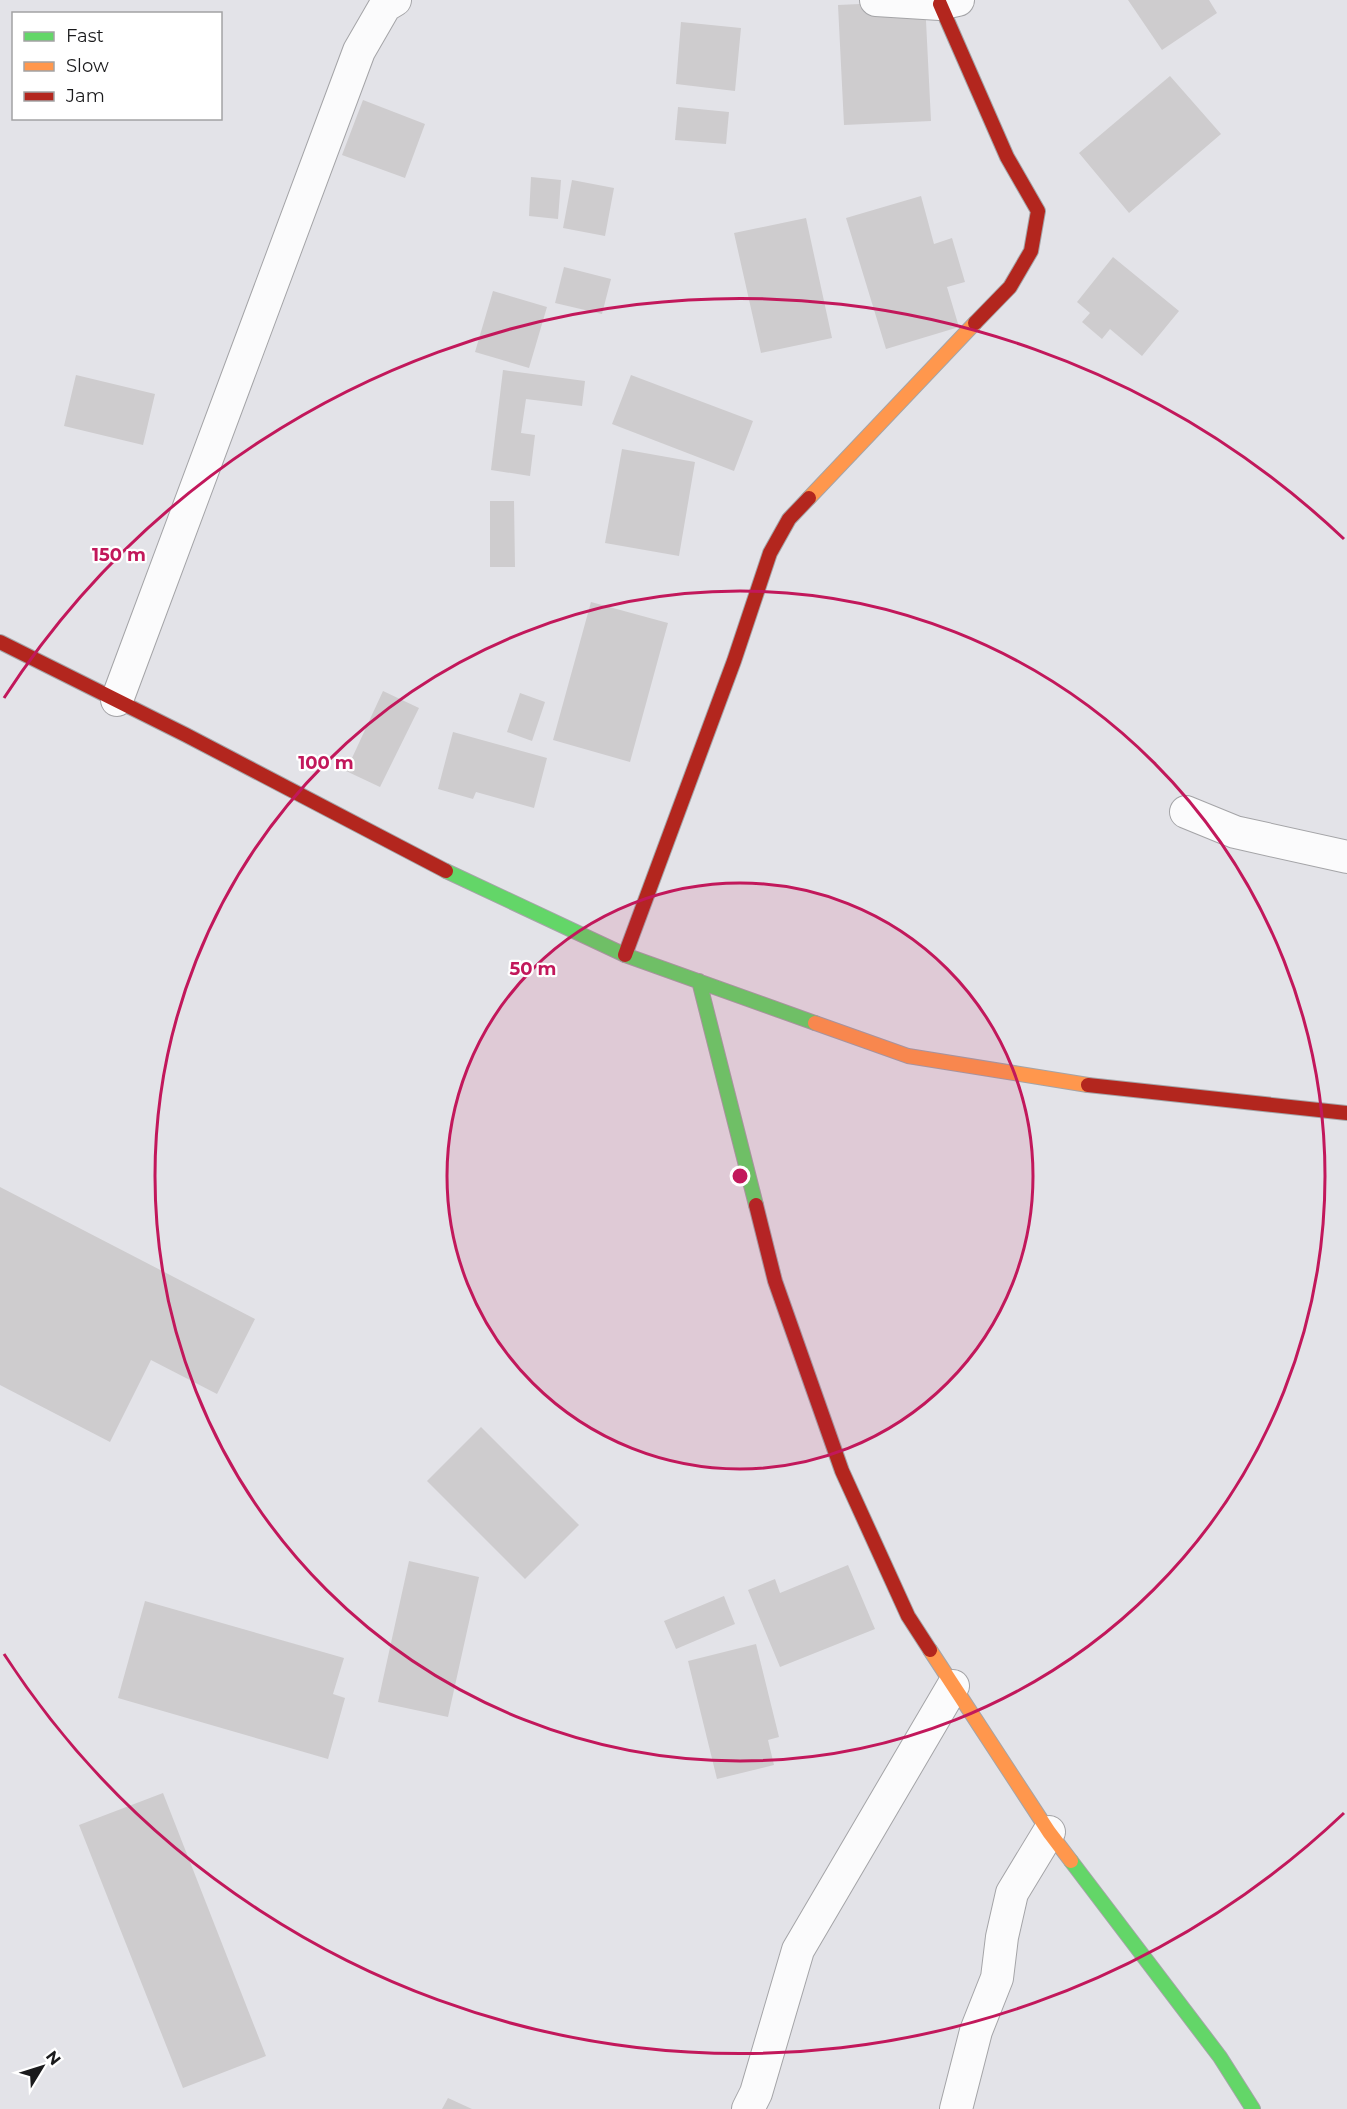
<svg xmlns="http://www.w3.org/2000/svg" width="1347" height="2109" font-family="Montserrat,sans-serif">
	<rect width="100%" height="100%" fill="#e3e3e8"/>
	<path fill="#ceccce" d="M1128,0H1209L1217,13L1162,50Z
		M925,1L931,121L844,125L838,5Z
		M681,22L741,28L735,91L676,84Z
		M1170,76L1221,134L1129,213L1079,153Z
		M363,100L425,124L405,178L342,155Z
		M678,107L729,112L726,144L675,140Z
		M531,177L561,180L558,219L529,216Z
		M572,180L614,188L605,236L563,228Z
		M921,196L934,244L952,238L965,282L947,287L959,327L886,349L846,218Z
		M806,218L832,338L761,353L734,233Z
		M1113,257L1179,311L1142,356L1110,329L1102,339L1082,322L1090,313L1077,302Z
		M564,267L611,279L602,314L555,303Z
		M493,291L547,307L529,368L475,352Z
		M503,370L585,381L582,406L526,399L521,433L535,435L530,476L491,470Z
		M76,375L155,394L143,445L64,426Z
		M631,375L753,421L734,471L612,424Z
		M622,449L695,462L679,556L605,543Z
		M490,501H514L515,567H490Z
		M591,602L668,623L630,762L553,740Z
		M383,691L419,708L380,787L346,771Z
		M520,693L545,702L532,741L507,732Z
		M453,732L547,758L534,808L476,792L473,799L438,789Z
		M0,1187L255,1319L217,1394L151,1360L110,1442L0,1385Z
		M481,1427L579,1525L525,1579L427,1481Z
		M409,1561L479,1577L448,1717L378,1702Z
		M848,1565L875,1629L780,1667L748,1590L775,1579L780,1593Z
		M724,1596L735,1624L676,1649L664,1621Z
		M145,1601L344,1658L333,1694L345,1698L328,1759L118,1698Z
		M756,1644L779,1737L768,1740L774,1765L717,1779L688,1661Z
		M163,1793L266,2056L183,2088L79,1825Z
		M448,2098L472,2109H442Z"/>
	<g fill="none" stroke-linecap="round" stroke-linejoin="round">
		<defs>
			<path id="street" d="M876,0L940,4L958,0
				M117,700L359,51L385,6L395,0
				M1186,812L1235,832L1347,857
				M748,2109L756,2093L798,1950L953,1686
				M956,2109L976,2031L997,1978L1002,1937L1012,1893L1049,1832"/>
			<path id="fast" d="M446,871L625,955L815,1023
				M699,981L756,1205
				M1071,1861L1220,2057L1253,2109"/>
			<path id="slow" d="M809,498L975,323
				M815,1023L908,1056L1088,1085
				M930,1650L1049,1832L1071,1861"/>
			<path id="jam" d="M940,4L1007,157L1038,211L1031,251L1010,287L975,323
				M0,642L186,735L446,871
				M625,955L734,661L770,553L789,519L809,498
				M1088,1085L1347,1113
				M756,1205L775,1281L842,1471L908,1616L930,1650"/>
		</defs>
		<use href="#street" stroke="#a4a4a7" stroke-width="34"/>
		<use href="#fast" stroke="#a4a4a7" stroke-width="16"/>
		<use href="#slow" stroke="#a4a4a7" stroke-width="16"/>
		<use href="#jam" stroke="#a4a4a7" stroke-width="16"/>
		<use href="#street" stroke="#fbfbfc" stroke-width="32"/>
		<use href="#fast" stroke="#63d668" stroke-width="14"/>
		<use href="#slow" stroke="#ff974d" stroke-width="14"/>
		<use href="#jam" stroke="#b3261e" stroke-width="14"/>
	</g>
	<circle cx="740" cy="1176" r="293" fill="#c2185b" fill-opacity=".12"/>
	<g fill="none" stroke="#c2185b" stroke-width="3">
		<circle cx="740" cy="1176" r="293"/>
		<circle cx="740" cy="1176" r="585"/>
		<path d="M1344 1813A878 878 0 0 1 4 1654M4 698A878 878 0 0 1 1344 539"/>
	</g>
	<circle cx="740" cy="1176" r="9" fill="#c2185b" stroke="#fff" stroke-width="3"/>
	<g font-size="18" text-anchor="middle" font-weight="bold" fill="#c2185b" stroke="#fff" stroke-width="4.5" stroke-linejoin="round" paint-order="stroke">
		<text x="119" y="561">150 m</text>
		<text x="326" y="769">100 m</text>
		<text x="533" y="975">50 m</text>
	</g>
	<rect x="12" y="12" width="210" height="108" fill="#ffffff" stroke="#a3a3a4" stroke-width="1.5"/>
	<rect x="24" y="32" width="30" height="9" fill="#63d668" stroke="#a3a3a4" stroke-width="1.5"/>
	<text x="66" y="42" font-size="18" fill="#1a1a1c">Fast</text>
	<rect x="24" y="62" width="30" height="9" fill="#ff974d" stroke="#a3a3a4" stroke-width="1.5"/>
	<text x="66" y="72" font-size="18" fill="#1a1a1c">Slow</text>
	<rect x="24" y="92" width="30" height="9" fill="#b3261e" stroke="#a3a3a4" stroke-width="1.5"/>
	<text x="66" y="102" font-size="18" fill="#1a1a1c">Jam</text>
	<g transform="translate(42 2067) rotate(52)" stroke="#ffffff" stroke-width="4.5" paint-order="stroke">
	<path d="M0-4.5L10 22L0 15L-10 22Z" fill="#1a1a1c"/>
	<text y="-9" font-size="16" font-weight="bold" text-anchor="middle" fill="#1a1a1c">N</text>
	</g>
</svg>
